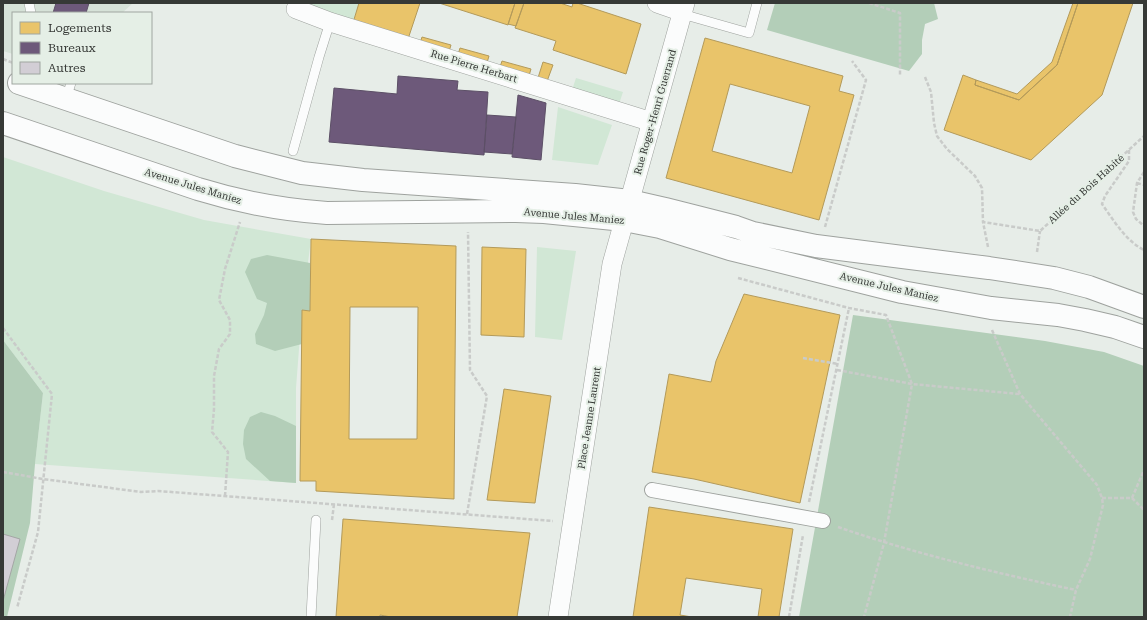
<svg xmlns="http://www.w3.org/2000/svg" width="1147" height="620" font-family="'Roboto Serif',serif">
	<rect width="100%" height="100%" fill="#e7ede8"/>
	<path fill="#d6e2d8" d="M3,3H133L122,13H13V54L3,51Z"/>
	<path fill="#d1e7d5" d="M302,3H359L352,26Z
		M576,78L623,92L619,104L572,90Z
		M558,107L612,125L598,165L552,160Z
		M3,157L104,191L204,220L311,239L302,310L296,388V483L35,464L43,393L3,340Z
		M537,247L576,251L562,340L535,337Z"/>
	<path fill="#b3ceb8" d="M775,3H934L938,19L925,24L922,40V54L909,71L767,30Z
		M267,255L310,263V311L302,310V344L275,351L256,344L255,334L264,315L267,303L257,299L245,272L251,259Z
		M853,315L1045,341L1104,352L1144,366V617H799Z
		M3,340L43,393L35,464L30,523L7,617H3Z
		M261,412L275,416L296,426V483L270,481L246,459L243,444L244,430L250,417Z"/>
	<path fill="#e9c46a" stroke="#b39a5a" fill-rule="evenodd" d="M359,3H420L407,42L352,26Z
		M439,3H515L508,25Z
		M515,3H524L516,26L508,24Z
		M524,3H560L572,7L573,3H577L641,24L626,74L553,50L556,41L515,28Z
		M1073,3H1078L1057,65L1019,100L975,85L976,80L1017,94L1052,62Z
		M1078,3H1133L1102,95L1031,160L944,130L963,75L976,80L975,85L1019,100L1057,65Z
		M422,37L451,45L448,55L419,46Z
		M705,38L843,76L839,91L854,95L819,220L666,178ZM730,84L810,106L792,173L712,151Z
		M460,48L489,56L486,66L457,58Z
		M502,61L531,69L528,79L499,70Z
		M543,62L553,65L546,84L537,81Z
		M311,239L456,246L454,499L316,491V481H300L302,310L310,311ZM350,307H418L417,439H349Z
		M482,247L526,249L524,337L481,335Z
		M744,294L840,315L800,503L694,479L652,472L669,374L711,382L716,361Z
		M504,389L551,396L535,503L487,500Z
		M649,507L793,529L779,617H758L762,589L686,578L680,615L692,617H633Z
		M343,519L530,533L517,617H391L380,615V617H336Z"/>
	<path fill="#6d597a" stroke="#5c4f66" d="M56,3H89L86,13H53Z
		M398,76L458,81L457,90L488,92L484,155L329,142L334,88L397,94Z
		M518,95L546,103L541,160L512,157Z
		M487,115L516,117L512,154L484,152Z"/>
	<path fill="#d2ced5" stroke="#a4a6a5" d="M3,534L20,539L3,601Z"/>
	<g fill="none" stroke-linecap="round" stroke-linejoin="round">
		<defs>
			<path id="service" d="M29,3L31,13
				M682,14L749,33L757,3
				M66,99L71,83
				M293,151L319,57L330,22
				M311,617L316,520"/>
			<path id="pedestrian" d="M652,490L823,521"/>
			<path id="minor" d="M657,3L683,12
				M296,9L330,22L652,122
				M558,617L612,264L685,3"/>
			<path id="secondary" d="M19,83L235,156L302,173L363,180L575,195L630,201L665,209L736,227L753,233L816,246L989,268L1054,278L1089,287L1144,307
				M3,123L198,189C240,202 282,210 327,213L516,211L544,212L624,220L660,227L730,249L902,292L991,308L1058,315L1085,320L1115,327L1144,337"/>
		</defs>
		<use href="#service" stroke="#9ea29e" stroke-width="10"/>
		<use href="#pedestrian" stroke="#9ea29e" stroke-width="16"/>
		<use href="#minor" stroke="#9ea29e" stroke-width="20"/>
		<use href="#secondary" stroke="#9ea29e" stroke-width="24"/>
		<path stroke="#c9cbc9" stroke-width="2.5" stroke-dasharray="4 2" stroke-linecap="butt" d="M869,3L900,13V75
			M3,59L13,63
			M925,77L931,92L934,123L937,136L947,149L975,176L982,188L983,222
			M1129,150V161L1105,196L1102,204C1114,221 1126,241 1144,250
			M1144,172L1137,183L1133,212L1136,219L1144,226
			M1137,183L1144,185
			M825,227L866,80L852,61
			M988,247L983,222L1040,231L1144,136
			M1037,252L1040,231
			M738,278L849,308L886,315L912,384L884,543L864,617
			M3,328L52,394L38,532L17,608
			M992,330L1020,394L1097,485L1102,498L1103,505L1090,559L1076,590L1070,617
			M803,358L838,364
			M837,370L912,384L1019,394
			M3,472L43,479L141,492L158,491L553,521
			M225,496L228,452L212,432L214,409V376L219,349L230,334V320L219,300L225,269L240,222
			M1102,498H1132L1144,510
			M1132,498L1144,470
			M809,502L849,308
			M467,514L487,396L470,370L468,232
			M332,520L334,504
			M838,527C916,554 996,573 1076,590
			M789,617L803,535"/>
		<use href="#service" stroke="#fbfcfc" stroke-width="9"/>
		<use href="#pedestrian" stroke="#fbfcfc" stroke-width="14"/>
		<use href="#minor" stroke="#fbfcfc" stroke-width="19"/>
		<use href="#secondary" stroke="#fbfcfc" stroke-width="22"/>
	</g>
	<g text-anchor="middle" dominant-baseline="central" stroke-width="4" stroke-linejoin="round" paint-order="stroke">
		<g font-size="10" fill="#363936" stroke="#e5efe6">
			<text transform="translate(474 66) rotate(17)">Rue Pierre Herbart</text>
			<text transform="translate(655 112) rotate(-74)">Rue Roger-Henri Guerrand</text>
			<text transform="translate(193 186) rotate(17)">Avenue Jules Maniez</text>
			<text transform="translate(1086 189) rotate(-42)">Allée du Bois Habité</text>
			<text transform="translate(574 216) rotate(5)">Avenue Jules Maniez</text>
			<text transform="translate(889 287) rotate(13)">Avenue Jules Maniez</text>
			<text transform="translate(589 418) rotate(-81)">Place Jeanne Laurent</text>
		</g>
	</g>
	<rect width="1147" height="620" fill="none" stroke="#363936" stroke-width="8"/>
	<rect x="12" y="12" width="140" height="72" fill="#e5efe6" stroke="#9fa6a0"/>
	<rect x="20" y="22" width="20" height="12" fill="#e9c46a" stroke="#9fa6a0"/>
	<text x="48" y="32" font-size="12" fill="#363936">Logements</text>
	<rect x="20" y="42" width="20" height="12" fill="#6d597a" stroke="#9fa6a0"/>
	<text x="48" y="52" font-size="12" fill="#363936">Bureaux</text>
	<rect x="20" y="62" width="20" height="12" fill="#d2ced5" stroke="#9fa6a0"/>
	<text x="48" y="72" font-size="12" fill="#363936">Autres</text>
</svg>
